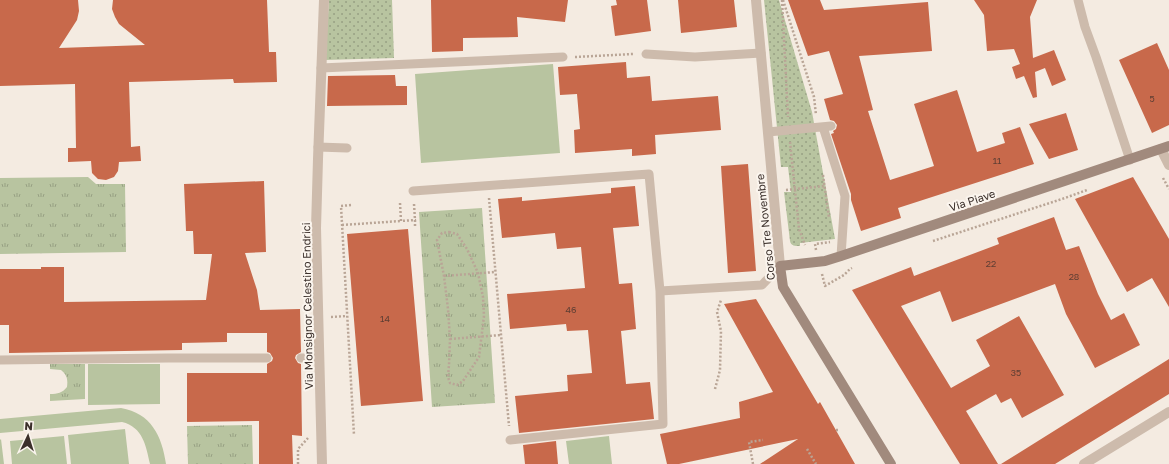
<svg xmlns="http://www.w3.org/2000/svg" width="1169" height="464" font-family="'Golos Text',sans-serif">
	<defs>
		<pattern id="grass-tufts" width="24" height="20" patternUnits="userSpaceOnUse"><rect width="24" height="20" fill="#b8c4a0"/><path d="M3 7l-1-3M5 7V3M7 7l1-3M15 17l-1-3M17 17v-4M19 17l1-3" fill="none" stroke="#97a083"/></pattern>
		<pattern id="park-dots" width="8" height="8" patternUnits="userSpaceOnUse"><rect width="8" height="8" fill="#b8c4a0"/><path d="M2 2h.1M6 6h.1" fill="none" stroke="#97a083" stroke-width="1.8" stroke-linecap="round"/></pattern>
	</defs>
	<rect width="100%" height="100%" fill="#f4ebe1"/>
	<path fill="url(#grass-tufts)" d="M88,177L96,184H125L126,252L0,254V178Z
		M482,208L495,403L432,407L419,212Z
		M50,364H85V399L50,401V394C58,394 62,393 67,387C68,379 67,375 61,370L50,369Z
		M252,425L253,464H188L187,426Z"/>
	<path fill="url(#park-dots)" d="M329,0H392L394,58L325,60Z
		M764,0H779L812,112L835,239L800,243V246C795,246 791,246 790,241L784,192H791L788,167H781Z"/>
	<path fill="#b8c4a0" d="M553,64L560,153L421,163L415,74Z
		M88,364H160V404L88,405Z
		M121,408C151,413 162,436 166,464H150C146,446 143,427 122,422L0,433V419Z
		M125,429L129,464H71L68,435Z
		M64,436L67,464H12L10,441Z
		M609,436L612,464H569L566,441Z
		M1,439L4,464H0V440Z"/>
	<path fill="#c8694b" d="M0,0H78L79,11L77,20L59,48L145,45L119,24L115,17L112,9L113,0H267L269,52H276L277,82L234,83L233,79L129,82L131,147L140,146L141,161L119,162L118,171L114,177L106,180L98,179L92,173L91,161L68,162V148H76L75,84L0,86Z
		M431,0H568L565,22L517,17L518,37L463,38V51L432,52Z
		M616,0H647L651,31L615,36L611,6L617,5Z
		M678,0H734L737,27L681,33Z
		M788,0H820L824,10L928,2L932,51L859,56L873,110L868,111L890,180L934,166L914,104L957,90L977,152L1005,143L1002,133L1020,127L1034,164L898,208L901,218L861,231L851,200V194L831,134L834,133L833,131L836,129L837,125L834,121L830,120L824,99L843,94L829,51L808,56Z
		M974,0H1037L1030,17L1033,58L1054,50L1066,80L1052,86L1045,68L1035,72L1037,97L1033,98L1024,76L1016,79L1012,67L1020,64L1014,49L987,51L984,15Z
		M1157,43L1169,70V125L1152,133L1119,60Z
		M626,62L627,78L650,76L652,101L718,96L721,130L655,135L656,154L632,156V149L575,153L574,130L580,129L577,94L560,95L558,67Z
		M395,75L396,86H407V105L327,106L328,76Z
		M1066,113L1078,150L1049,159L1029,124Z
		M748,164L756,271L728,273L721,166Z
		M1133,177L1169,239V307L1152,278L1127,292L1075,199Z
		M264,181L266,252L245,253L257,290L260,310L300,309L301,352L296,355L295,358L298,363L301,364L302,436L292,435L293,464H259V421L187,422V373H267V364L272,361L273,358L270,353L267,352V333H227V342L182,343V350L9,353V325H0V269H41V267H64V302L206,300L212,254H194L193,231H186L184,184Z
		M635,186L639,226L613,228L619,284L632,283L636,329L621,331L626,384L650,382L654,419L519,433L515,396L568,391L567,375L592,373L588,330L567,331L566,324L510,329L507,294L585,288L581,247L557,249L555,233L502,238L498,199L522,197V201L611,193V188Z
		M1054,217L1066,250L1079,246L1098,294L1111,320L1124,313L1140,345L1095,368L1066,314L1055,284L952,322L940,291L901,306L951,388L990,366L976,340L1019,316L1064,395L1022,418L1011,398L1001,403L996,394L966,411L998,464H960L852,290L911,267L914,276L999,244L997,238Z
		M408,229L423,401L361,406L347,234Z
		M756,299L818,404L820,402L855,464H760L798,439L679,464H667L660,434L740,418L739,402L773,392L724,304Z
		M1169,359V394L1055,464H1001Z
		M556,441L558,464H525L523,445Z"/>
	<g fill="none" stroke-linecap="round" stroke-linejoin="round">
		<path stroke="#b9a596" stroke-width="2.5" stroke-dasharray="2 2" stroke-linecap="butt" d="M782,0L788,117
			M783,0L814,97L816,115
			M575,57L633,54
			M790,142L799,229L805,245
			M823,175L829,218
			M1163,178L1169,189
			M786,190L825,186
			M489,198L509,426
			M400,203L401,221L415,220V228
			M414,204L415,220
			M351,205L341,206L354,435
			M342,225L401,221
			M449,232L457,234L467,249L478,273L483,297L484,316L479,357L463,381L457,385L450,383L448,377L449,365L450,339L448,309L444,276L437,240L442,233Z
			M933,241L1065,198L1087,190
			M816,250L815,244L830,242
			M822,274L825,286L844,275L850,269L852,268
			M444,276L495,272
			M331,317L347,316
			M450,339L501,335
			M715,389L720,370L721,331L717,312L721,300
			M836,430H839
			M807,449L816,464
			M298,464V449L308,438
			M753,464L749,442L763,440"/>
		<path stroke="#cdbbac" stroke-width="9" d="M1078,0L1085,27L1096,57L1130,160
			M646,54L695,57L761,53
			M321,68L563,57
			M823,127L845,196L841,256
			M768,132L831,126
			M318,147L347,148
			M413,191L649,174L660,291L663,424L510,440
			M660,291L762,285L780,266
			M301,358H319
			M0,360L168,358H267"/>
		<path stroke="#cdbbac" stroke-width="10" d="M1161,149L1169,165
			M322,464L316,228L318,159L324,0
			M1084,464L1169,412"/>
		<path stroke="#cdbbac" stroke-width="10" d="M756,0L780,266"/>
		<path stroke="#a18a7d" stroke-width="10" d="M891,464L783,287L780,266L825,261L841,256L1169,146"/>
	</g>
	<g text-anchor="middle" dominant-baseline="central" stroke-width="4" stroke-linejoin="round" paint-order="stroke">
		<g font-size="9" fill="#5e3e33">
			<text x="1152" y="98">5</text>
			<text x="997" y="160">11</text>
			<text x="991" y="263">22</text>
			<text x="1074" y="276">28</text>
			<text x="571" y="309">46</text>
			<text x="385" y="318">14</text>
			<text x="1016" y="372">35</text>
		</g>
		<g font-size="11" fill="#3b302b" stroke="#fbf5ee">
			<text transform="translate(972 200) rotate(-18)">Via Piave</text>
			<text transform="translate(765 227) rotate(-96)">Corso Tre Novembre</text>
			<text transform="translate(307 306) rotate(-91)">Via Monsignor Celestino Endrici</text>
		</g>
	</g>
	<g transform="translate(28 436) rotate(4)" stroke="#fbf5ee" stroke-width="3" paint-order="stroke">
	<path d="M0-3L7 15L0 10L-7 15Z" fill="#3b302b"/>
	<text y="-6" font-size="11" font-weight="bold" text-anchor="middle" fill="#3b302b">N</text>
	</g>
</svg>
